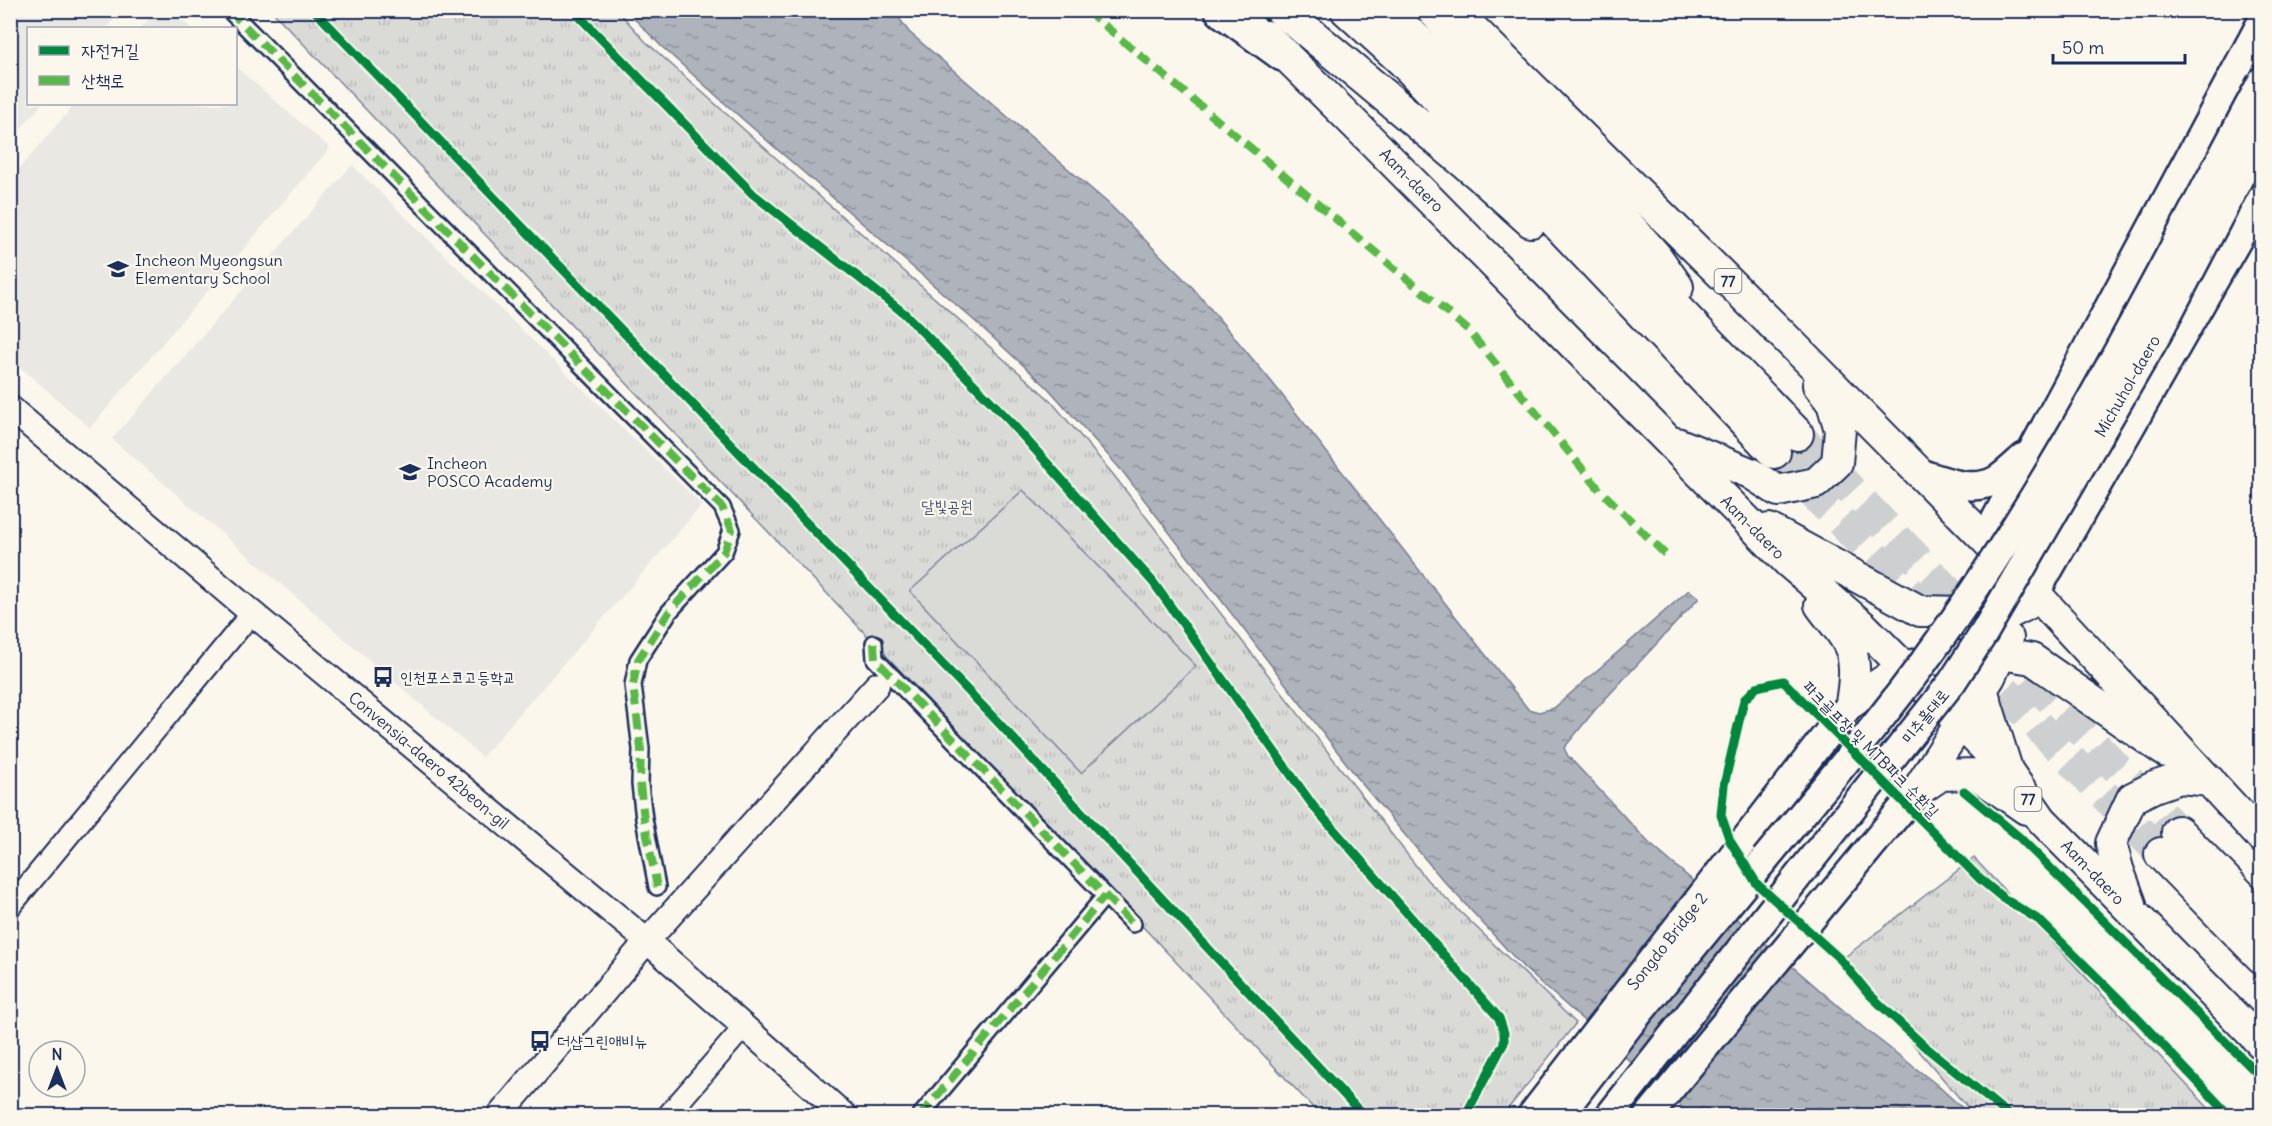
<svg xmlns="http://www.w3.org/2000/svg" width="2272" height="1126" font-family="Delius,'Poor Story',sans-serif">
	<defs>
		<pattern id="park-tufts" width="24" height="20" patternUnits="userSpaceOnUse" patternTransform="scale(1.5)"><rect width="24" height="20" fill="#dadad7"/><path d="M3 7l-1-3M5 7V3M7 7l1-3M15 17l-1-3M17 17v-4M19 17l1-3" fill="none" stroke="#babbbb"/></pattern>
		<pattern id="water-ripples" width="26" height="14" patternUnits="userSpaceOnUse" patternTransform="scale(1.5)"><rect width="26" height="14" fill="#afb3bb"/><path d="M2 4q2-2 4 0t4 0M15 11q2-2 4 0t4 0" fill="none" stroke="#8e929b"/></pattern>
	</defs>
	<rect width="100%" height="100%" fill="#fbf7ec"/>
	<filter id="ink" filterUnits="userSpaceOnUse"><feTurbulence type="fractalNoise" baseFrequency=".0167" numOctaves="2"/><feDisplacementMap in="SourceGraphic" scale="12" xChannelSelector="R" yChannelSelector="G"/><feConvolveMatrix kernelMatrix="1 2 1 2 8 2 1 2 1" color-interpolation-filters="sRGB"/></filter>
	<g filter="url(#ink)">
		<path fill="#eae8e2" d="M11,10L122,11L106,28H28V104H42L11,140Z
			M156,11H170L191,28H141Z
			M236,67L330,148L90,428L11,359V178L75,104H236Z
			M352,165L702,505L482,757L112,439Z"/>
		<path fill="url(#park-tufts)" stroke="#7a849a" stroke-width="1.5" d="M272,11H618L645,41L759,143L1050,400L1112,473L1427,880L1576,1023L1503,1115H1320L1018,794Z
			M1974,858L2215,1115H1974L1841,960Z"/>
		<path fill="#dadad7" stroke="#7a849a" stroke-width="1.5" d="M1023,490L1196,666L1081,773L910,591Z"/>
		<path fill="url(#water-ripples)" stroke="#747e96" stroke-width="1.5" d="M627,11H898L899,18L909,32L1109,204L1193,288L1271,381L1528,709L1539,712L1554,708L1689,590L1699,598L1595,710L1564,748L1568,756L1649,843L1865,1029L1936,1084L1970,1115H1691L1524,968L1442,879L1363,785L1123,472L1047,387L977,323L739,116L661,46Z"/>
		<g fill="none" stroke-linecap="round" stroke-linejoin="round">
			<path stroke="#cecfd0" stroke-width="32" stroke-dasharray="32 16" stroke-linecap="butt" d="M1797,434L2178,832
				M1774,452L1930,614
				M1971,656L2161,854"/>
			<defs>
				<path id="pedestrian" d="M229,10L722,507L732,530L724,552L669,612L638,660L633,685L641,749L640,784L644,819L657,887
					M874,643L875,659L1133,924
					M920,1116L1105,896"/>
				<path id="minor" d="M10,907L252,613
					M667,1116L744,1027"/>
				<path id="tertiary" d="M10,408L252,613L647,941L845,1116
					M499,1116L647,941L877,685"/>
				<path id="secondary" d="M1920,473C1945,481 1974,494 1998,479C2007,473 2016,464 2024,457
					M1985,539L2262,21
					M2036,592L2262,197
					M1531,1116L1851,703
					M1559,1116L1630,1024L1765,859
					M1609,1116L1795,880
					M1648,1116L1916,792"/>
				<path id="primary" d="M1454,10L1805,357L1985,539L2262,838
					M1266,36L1373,142L1788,562L1865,628L2007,770L2042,820L2262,1044
					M1677,443L1750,473L1778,491L1816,483L1837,463L1840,430L1832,403L1818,385
					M1769,529L1920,611L2010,613L2026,605L2036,592
					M1820,605C1831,621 1851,640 1853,659C1856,674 1853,689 1851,703
					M1982,677V689L2006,766
					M1851,703L1904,667L1945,657L2001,654L2032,659L2166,752
					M1916,792L1990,677L2008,638
					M1916,792L1941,775L1976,774L2026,809
					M2131,904L2118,869L2111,843L2132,798L2154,787L2180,778L2210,781"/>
				<path id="trunk" d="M1282,10L1481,176L1531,221
					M1347,10L1404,62L1774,452
					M1385,10L1419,42L1797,434
					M1433,10L1551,138L1655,256L1677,287
					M2178,832L2262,918
					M2161,854L2262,957"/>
				<path id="motorway" d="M1222,10L1283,54"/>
			</defs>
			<use href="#pedestrian" stroke="#1b2f5e" stroke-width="20"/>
			<use href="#minor" stroke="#1b2f5e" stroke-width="24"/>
			<use href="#tertiary" stroke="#1b2f5e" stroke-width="28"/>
			<use href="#secondary" stroke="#1b2f5e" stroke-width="32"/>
			<use href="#primary" stroke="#1b2f5e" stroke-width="34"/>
			<use href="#trunk" stroke="#1b2f5e" stroke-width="36"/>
			<use href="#motorway" stroke="#1b2f5e" stroke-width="38"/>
			<use href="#pedestrian" stroke="#fbf7ec" stroke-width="15"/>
			<use href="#minor" stroke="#fbf7ec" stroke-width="20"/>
			<use href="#tertiary" stroke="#fbf7ec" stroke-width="24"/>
			<use href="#secondary" stroke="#fbf7ec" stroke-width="27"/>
			<use href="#primary" stroke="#fbf7ec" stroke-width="30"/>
			<use href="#trunk" stroke="#fbf7ec" stroke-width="32"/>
			<use href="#motorway" stroke="#fbf7ec" stroke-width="33"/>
			<defs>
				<path id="secondary-bridge" d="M1765,859C1830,780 1897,703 1955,618C2073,448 2165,263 2262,81
					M1795,880L1952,682L1984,633L2157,335L2262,134"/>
			</defs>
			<use href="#secondary-bridge" stroke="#1b2f5e" stroke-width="32" stroke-linecap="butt"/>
			<use href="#secondary-bridge" stroke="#fbf7ec" stroke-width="27"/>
			<path stroke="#58b947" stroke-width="8" stroke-dasharray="15 8" stroke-linecap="butt" d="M229,10L722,507L732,530L724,552L669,612L638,660L633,685L641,749L640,784L644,819L657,887
				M1086,10L1467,329L1600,490L1669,558
				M874,643L875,659L1133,924
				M920,1116L1105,896"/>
			<defs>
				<path id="cycleway" d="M314,10L996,720L1364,1116
					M573,10L753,194L905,314L1007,418L1153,582L1314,807L1499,1018L1504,1033V1043L1465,1116
					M1964,791L2019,837L2262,1078
					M2010,1116L1923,1045L1869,994L1841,960L1757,884L1730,841L1721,815L1724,785L1744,700L1757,687L1783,681L1980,879L2003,898L2039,920L2122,1002L2230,1116"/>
			</defs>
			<use href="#cycleway" stroke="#fbf7ec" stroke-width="13"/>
			<use href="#cycleway" stroke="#00873e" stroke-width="9"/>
		</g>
	</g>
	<defs>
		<symbol id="school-bare" viewBox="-9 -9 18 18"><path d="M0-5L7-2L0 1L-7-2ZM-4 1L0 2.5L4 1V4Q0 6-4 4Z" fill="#1b2f5e" stroke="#fbf7ec" stroke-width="2.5" paint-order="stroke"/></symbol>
		<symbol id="bus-bare" viewBox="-9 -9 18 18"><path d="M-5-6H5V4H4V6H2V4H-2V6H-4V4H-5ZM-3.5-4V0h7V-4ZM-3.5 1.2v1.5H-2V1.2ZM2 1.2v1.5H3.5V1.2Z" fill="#1b2f5e" stroke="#fbf7ec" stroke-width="2.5" paint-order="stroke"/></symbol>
	</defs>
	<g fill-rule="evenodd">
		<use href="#school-bare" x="103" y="254" width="30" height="30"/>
		<use href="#school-bare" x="395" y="457" width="30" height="30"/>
		<use href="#bus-bare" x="368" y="662" width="30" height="30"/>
		<use href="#bus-bare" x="525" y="1026" width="30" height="30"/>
	</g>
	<g text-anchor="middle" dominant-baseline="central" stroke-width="4.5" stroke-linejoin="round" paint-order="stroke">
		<g fill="#fbf7ec" stroke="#5e6b89" stroke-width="1.5">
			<rect x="1714.5" y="269" width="27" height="24" rx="4.5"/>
			<rect x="2014.5" y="787" width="27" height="24" rx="4.5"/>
		</g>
		<g font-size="15" font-weight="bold" fill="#1b2f5e">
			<text x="1728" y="281">77</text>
			<text x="2028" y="799">77</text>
		</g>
		<g font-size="16" fill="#1b2f5e" stroke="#fbf7ec">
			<text transform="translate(1412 180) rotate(45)">Aam-daero</text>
			<text transform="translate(2127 386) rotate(-60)">Michuhol-daero</text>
			<text transform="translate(1753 527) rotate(45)">Aam-daero</text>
			<text transform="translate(1925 716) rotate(-51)">미추홀대로</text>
			<text transform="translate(1871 749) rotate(45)">파크골프장 및 MTB파크 순환길</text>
			<text transform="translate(429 760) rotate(40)">Convensia-daero 42beon-gil</text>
			<text transform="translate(2093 872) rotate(46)">Aam-daero</text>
			<text transform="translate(1667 941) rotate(-52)">Songdo Bridge 2</text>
		</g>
		<g font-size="16" fill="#1b2f5e" stroke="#fbf7ec" text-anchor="start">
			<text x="135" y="260">Incheon Myeongsun<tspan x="135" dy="18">Elementary School</tspan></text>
			<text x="427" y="463">Incheon<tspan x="427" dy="18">POSCO Academy</tspan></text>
			<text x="400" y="677">인천포스코고등학교</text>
			<text x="557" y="1041">더샵그린애비뉴</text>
		</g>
		<g font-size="16" fill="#415176" stroke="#fbf7ec">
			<text x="947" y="506">달빛공원</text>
		</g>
	</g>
	<rect width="2272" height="1126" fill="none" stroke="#fbf7ec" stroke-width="36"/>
	<rect x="18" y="18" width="2236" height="1090" fill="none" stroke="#1b2f5e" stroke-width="2" filter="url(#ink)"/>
	<rect x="27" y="27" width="210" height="78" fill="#fbf7ec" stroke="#a1a7b3" stroke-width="1.5"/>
	<rect x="39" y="46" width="30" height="9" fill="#00873e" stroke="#a1a7b3" stroke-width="1.5"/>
	<text x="81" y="57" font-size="18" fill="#1b2f5e">자전거길</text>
	<rect x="39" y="76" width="30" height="9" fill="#58b947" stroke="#a1a7b3" stroke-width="1.5"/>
	<text x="81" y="87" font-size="18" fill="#1b2f5e">산책로</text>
	<g transform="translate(57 1069)"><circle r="28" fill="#fbf7ec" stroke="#a1a7b3" stroke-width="1.5"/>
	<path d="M0-4.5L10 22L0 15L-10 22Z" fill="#1b2f5e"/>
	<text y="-9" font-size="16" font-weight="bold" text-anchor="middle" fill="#1b2f5e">N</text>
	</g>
	<path d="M2053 54v9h132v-9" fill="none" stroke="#1b2f5e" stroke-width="3"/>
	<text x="2062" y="54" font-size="18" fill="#1b2f5e" stroke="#fbf7ec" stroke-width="4.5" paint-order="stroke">50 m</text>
</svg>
